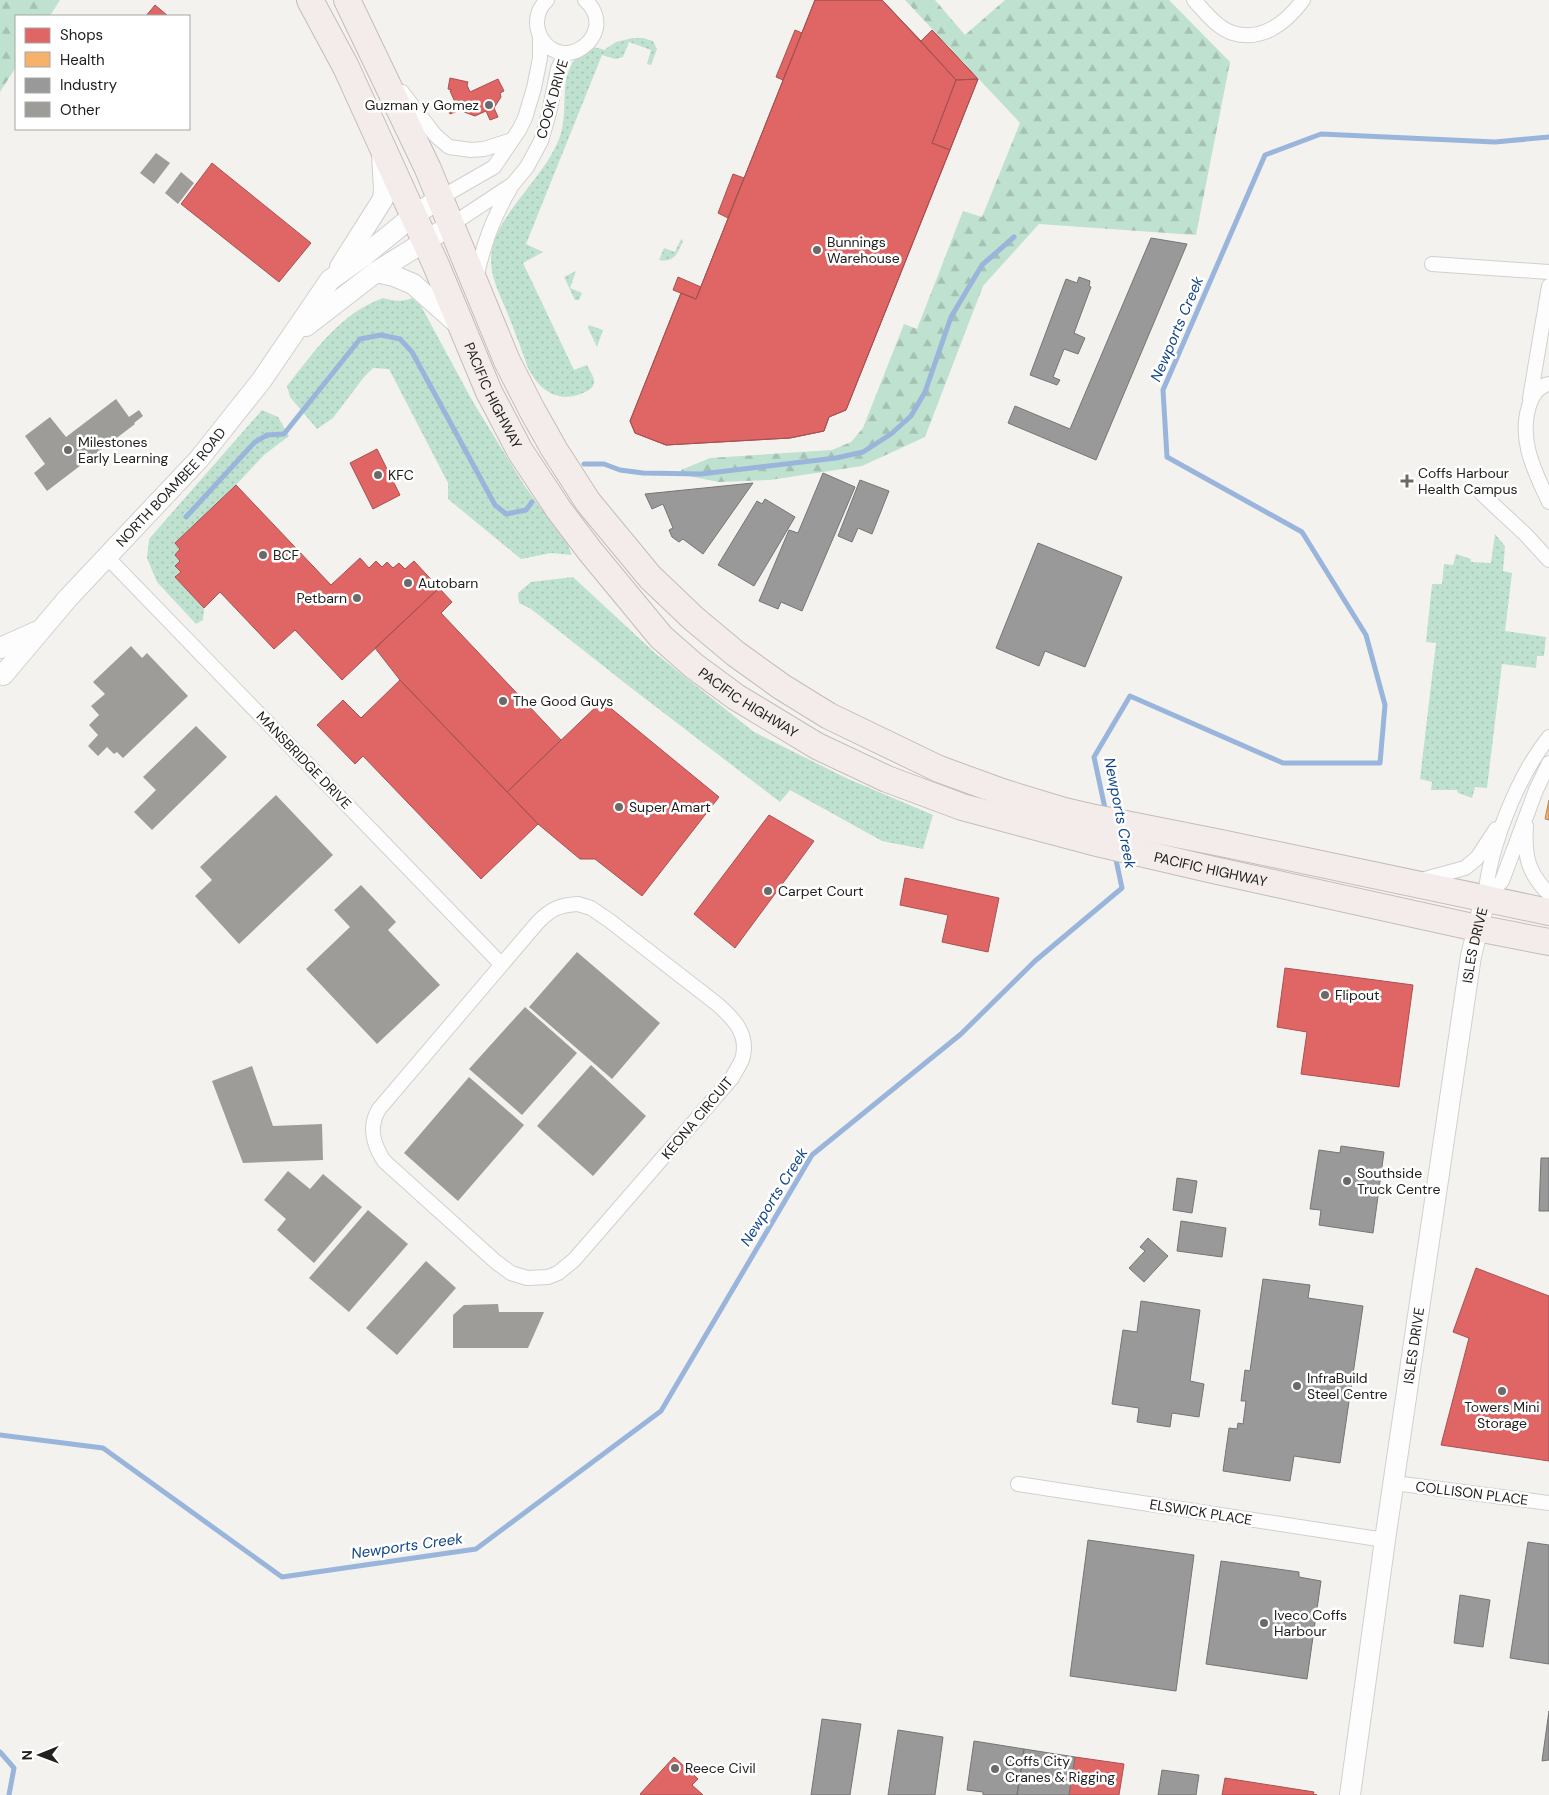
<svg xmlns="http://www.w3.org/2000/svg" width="1549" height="1795" font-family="'DM Sans',sans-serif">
	<defs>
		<pattern id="green-dots" width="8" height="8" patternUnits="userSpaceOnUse" patternTransform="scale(1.25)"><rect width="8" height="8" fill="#bfe1cf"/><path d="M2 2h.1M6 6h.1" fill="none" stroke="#a4c1b1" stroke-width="1.8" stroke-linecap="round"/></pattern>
		<pattern id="forest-firs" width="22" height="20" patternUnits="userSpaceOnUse" patternTransform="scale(1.25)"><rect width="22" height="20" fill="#bfe1cf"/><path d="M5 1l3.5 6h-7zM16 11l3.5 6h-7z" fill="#a4c1b1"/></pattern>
	</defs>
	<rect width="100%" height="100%" fill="#f4f2ef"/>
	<path fill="url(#green-dots)" d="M632,38H643L653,41L657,49L651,65L647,64L651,50L629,42L623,57L615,59L602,55L526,244L543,252L523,263L574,370L587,365C589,370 595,377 594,383C593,389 587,391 583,393C558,404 539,390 528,368C521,348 513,327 505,307C499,293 491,277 491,260C491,216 547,179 561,133C569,106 557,75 580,54C588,46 593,46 604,50L616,42Z
		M681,239L683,241C678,253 674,263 659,260L664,248L675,252Z
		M576,271L570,288L582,293L579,300H575L564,277Z
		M383,298C393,301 403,302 412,298L421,306L473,402L524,485L568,545L572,555L551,553L521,559L448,499V483L389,369L373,368L364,377L333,418L317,429L290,397L287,386C315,351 339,314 383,298Z
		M589,325L603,330L597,347L588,328Z
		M262,410L278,417L289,436L264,455L236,485L175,543L180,549L175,555L180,561L175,566L181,572L176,578L204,608L203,620L196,624L157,582L147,558L149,539Z
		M1495,534L1505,546L1503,571L1512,573L1505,631L1546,637L1544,656H1537L1536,668L1502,664L1487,788L1475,787L1472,798L1458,793L1457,790H1431L1432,782L1420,779L1436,643L1426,642L1432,584H1442L1444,564L1453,565L1456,554L1471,559V562L1491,563Z
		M573,577L655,653L754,732L846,778L933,815L923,849L882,841L790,790L780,802L630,687L531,609L519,603L518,593L531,582Z"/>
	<path fill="url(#forest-firs)" d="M0,0H60L50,16H16V67L0,92Z
		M905,0H935L965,35L1005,0H1169L1230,62L1196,235L1039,224L983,286L925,437L862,466L770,480L719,482L683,475L681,470L710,458L832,450L851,442L863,428L904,324L917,329L963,211L982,217L1020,123Z"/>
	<path fill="#e06666" stroke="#a75151" d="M815,0H882L921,41L932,30L978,79L846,410L829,417L824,431L790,438L666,445L635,433L630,421L681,293L696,299Z
		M815,0H882L956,80L932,143L950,150L846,410L829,417L824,431L790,438L666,445L635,433L630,421L681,293L696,299Z
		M155,5L168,16H146Z
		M795,30L802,33L783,80L776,77Z
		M932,30L978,79L956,80L921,41Z
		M450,78L468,82L467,85L470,92L498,79L504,91L500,93L501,97L494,108L498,117L490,120L486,111L475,116L464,112L463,109L450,114L446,106L455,102L450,91L452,90L448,89Z
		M978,79L950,150L932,143L956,80Z
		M212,163L311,243L279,282L181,204Z
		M733,174L744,178L728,218L718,213Z
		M678,277L701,287L696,299L673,290Z
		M377,449L400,495L373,509L350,463Z
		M236,485L331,585L360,558L369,568L376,561L382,567L387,562L393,568L399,563L405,569L414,561L439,588L342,680L295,630L274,649L220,592L204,608L175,577L181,572L175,566L180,561L175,555L180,549L175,543Z
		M439,588L452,602L441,613L561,740L507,792L400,680L375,648Z
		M400,680L538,824L481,879L363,756L355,764L317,725L343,700L361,718Z
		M602,701L719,797L642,896L595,859H580L538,824L507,792Z
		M769,815L814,841L735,948L694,914Z
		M905,878L999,898L988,952L942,942L948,915L900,905Z
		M1285,968L1413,985L1399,1087L1301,1074L1307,1032L1277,1027Z
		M1476,1268L1549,1296V1461L1441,1445L1469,1338L1453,1332Z
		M674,1757L698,1779L692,1785L703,1795H642L640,1794Z
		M1075,1757L1124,1764L1119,1795H1069Z
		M1225,1778L1314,1792L1313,1794L1317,1795H1222Z"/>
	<path fill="#f6b26b" stroke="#b68654" d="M1549,800V820L1545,819Z"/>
	<path fill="#999" stroke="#757574" d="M1151,238L1187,244L1096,460L1008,423L1015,406L1070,429Z
		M1079,277L1090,281L1089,286L1091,287L1074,333L1085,338L1078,354L1064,349L1053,377L1060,380L1057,385L1030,375L1066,279L1077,283Z
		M823,473L855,487L802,611L781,602L778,609L759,601L789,530L798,533Z
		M860,480L889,491L872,534L858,528L852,542L838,536Z
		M753,483L703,554L683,539L679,542L672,537L669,530L673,528L663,504L652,509L645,494Z
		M765,499L795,517L754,586L718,565L757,501L762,504Z
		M1038,543L1122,577L1085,667L1045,651L1039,666L996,648Z
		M1341,1146L1384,1152L1373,1233L1319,1225L1321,1210L1310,1209L1319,1150L1340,1153Z
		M1541,1158H1549V1211H1539Z
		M1177,1178L1197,1181L1192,1213L1173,1210Z
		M1181,1221L1226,1228L1222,1257L1177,1251Z
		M1148,1238L1168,1256L1144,1282L1129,1268L1145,1251L1140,1247Z
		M1263,1279L1310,1285L1308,1298L1363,1306L1340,1463L1294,1456L1290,1481L1223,1471L1229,1428L1237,1429L1238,1423L1243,1424L1246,1401H1241L1245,1370L1250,1371Z
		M1141,1301L1200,1310L1190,1381L1204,1384L1199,1417L1172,1413L1170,1427L1137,1422L1139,1408L1112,1404L1123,1330L1137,1332Z
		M1088,1540L1194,1555L1176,1691L1070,1676Z
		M1528,1542L1549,1545V1664L1510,1658Z
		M1221,1561L1299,1572V1577L1321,1581L1307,1679L1206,1664Z
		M1460,1595L1490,1600L1483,1647L1454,1643Z
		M1549,1711V1760L1542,1761Z
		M822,1719L861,1724L850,1795H811Z
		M898,1730L943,1737L935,1795H888Z
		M974,1741L1024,1749L1017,1795H983V1792L967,1790Z
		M1024,1749L1075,1757L1069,1795H1017Z
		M1162,1770L1199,1775L1196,1795H1158Z"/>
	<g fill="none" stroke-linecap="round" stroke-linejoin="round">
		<path stroke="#9ab5db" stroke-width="5" d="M584,464H604L620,470L643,473L701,474L836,458L863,452L891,434L911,416L925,392L951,317L982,265L1014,237
			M186,517L255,442L267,435L284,434L360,339L381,335L400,339L412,352L495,505L506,514L526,510L532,502
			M1106,813L1094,757L1130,696L1283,763H1380L1385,705L1366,635L1302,532L1167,457L1163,390L1265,155L1321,134L1495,142L1549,137
			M0,1435L103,1448L282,1577L476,1549L661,1411L812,1155L961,1034L1035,961L1122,888L1115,855
			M0,1752L14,1768L9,1795"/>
	</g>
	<path fill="#9d9c99" d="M156,153L170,163L154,184L140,173Z
		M181,172L194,183L178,204L165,193Z
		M116,399L129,417L139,410L143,416L134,423L135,424L47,491L34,473L45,464L25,436L50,417L66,437Z
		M131,646L142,658L147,653L188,696L123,758L117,752L114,754L107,747L98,756L88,746L98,735L89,725L99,715L91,706L105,694L93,682Z
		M196,726L227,757L152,830L134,812L156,790L143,777Z
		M276,795L333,855L239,944L195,896L212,880L200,867Z
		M361,885L396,922L388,930L440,985L377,1044L306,969L350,927L334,910Z
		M577,952L660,1023L612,1079L529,1007Z
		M525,1007L577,1053L522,1115L469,1069Z
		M591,1065L646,1116L593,1176L537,1126Z
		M252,1066L273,1126L322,1124L323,1160L243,1163L212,1081Z
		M469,1077L524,1125L458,1201L404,1153Z
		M288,1171L310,1189L323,1174L362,1207L314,1263L277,1230L286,1219L264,1200Z
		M368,1210L408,1244L349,1312L309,1278Z
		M426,1261L456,1288L397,1355L366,1328Z
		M498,1304L499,1312H544L528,1348H453V1315L464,1305Z"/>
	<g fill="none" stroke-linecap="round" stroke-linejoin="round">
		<defs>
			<path id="street" d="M547,0C520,26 553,69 583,47C589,43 594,36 596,28C598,17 593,7 585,0
				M1194,0C1205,12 1217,28 1233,33C1262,42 1287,22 1303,0
				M402,92L435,135L449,147L471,150L484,149L512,140
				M440,198L494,167L519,130L525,118L534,88L540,58V37
				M451,225L513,184L527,167L541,141L549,113L558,69L565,53
				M1432,264L1549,272
				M476,278C484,244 492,219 510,189
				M1549,384C1541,385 1536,391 1532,398C1516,434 1533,469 1549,502
				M1530,398L1549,286
				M1482,494L1526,535L1549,560
				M107,557L501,964
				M1526,826C1524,856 1528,873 1549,894
				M1421,880L1465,868L1477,858L1496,829
				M1485,899C1489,848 1517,777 1549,737
				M1485,899L1502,881L1536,790L1549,763
				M578,904L591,908L610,921L717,1004C733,1018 748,1033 743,1056C742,1063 735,1071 732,1078L574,1260L558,1273L548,1277L527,1278L511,1273L496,1262L384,1161C373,1144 368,1127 379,1109L538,922C551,909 559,905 578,904Z
				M1394,1483L1549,1503
				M1018,1484L1385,1540"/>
			<g id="secondary">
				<path d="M340,267L383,199L384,190L382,153"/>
				<path d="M376,272L394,276L413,284L459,325"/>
				<path d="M306,326L376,272L451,225"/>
				<path d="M0,648L36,632"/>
				<path id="s1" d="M3,675L68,598L199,459L261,381L330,280L365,255L413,216L440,198"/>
				<path id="s2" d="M1350,1795L1385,1540L1471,956L1485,899"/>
			</g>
			<g id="highway">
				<path id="s3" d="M310,0L346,67L436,265L489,392L520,451L559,510L590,551L661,637L694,666L736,697L817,746L887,779L962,807L1093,842L1209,869L1477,928L1549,942"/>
				<path d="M347,0L428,169L507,361L532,410L554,449L588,502L650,577L693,618L736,654L782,687L829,716L939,769L1002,792L1064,811L1090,817L1221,843L1549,912"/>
			</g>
		</defs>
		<use href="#street" stroke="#d1d0ce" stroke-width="16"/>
		<use href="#secondary" stroke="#d1d0ce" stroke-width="22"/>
		<use href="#highway" stroke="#c5bcb9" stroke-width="28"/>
		<use href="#street" stroke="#fdfdfd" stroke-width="14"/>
		<use href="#secondary" stroke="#fdfdfd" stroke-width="20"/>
		<use href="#highway" stroke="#f3ecea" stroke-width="26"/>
	</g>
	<g fill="#6c6a68" stroke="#fff" stroke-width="2">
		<circle cx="489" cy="105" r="5"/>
		<circle cx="817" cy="250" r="5"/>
		<circle cx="68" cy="450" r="5"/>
		<circle cx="378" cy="475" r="5"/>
		<path d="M1404.5 473.5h5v5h5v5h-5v5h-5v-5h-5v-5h5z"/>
		<circle cx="263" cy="555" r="5"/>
		<circle cx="408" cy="583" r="5"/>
		<circle cx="357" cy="598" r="5"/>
		<circle cx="503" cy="701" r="5"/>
		<circle cx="619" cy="807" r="5"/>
		<circle cx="768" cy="891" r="5"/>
		<circle cx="1325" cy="995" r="5"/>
		<circle cx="1347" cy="1181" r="5"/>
		<circle cx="1297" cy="1386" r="5"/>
		<circle cx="1502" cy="1391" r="5"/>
		<circle cx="1264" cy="1623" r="5"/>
		<circle cx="675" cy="1768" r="5"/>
		<circle cx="995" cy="1769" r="5"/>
	</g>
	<g text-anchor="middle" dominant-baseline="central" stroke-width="5" stroke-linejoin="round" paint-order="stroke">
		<g font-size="14" fill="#22211f" stroke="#fff">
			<text transform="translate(552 99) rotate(-74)">COOK DRIVE</text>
			<text stroke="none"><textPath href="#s3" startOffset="436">PACIFIC HIGHWAY</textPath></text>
			<text stroke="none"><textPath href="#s1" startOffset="252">NORTH BOAMBEE ROAD</textPath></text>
			<text stroke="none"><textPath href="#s3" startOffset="841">PACIFIC HIGHWAY</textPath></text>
			<text transform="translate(304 760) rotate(46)">MANSBRIDGE DRIVE</text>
			<text stroke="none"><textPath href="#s3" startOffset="1336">PACIFIC HIGHWAY</textPath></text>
			<text stroke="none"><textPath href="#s2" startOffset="859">ISLES DRIVE</textPath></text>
			<text transform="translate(697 1118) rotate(-50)">KEONA CIRCUIT</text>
			<text stroke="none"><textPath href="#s2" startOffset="454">ISLES DRIVE</textPath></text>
			<text transform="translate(1472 1493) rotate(7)">COLLISON PLACE</text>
			<text transform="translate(1201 1512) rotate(9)">ELSWICK PLACE</text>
		</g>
		<g font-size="14" fill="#22211f" stroke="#fff" text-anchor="start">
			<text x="479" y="105" text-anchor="end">Guzman y Gomez</text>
			<text x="827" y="242">Bunnings<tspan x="827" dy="16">Warehouse</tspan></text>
			<text x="78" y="442">Milestones<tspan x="78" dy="16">Early Learning</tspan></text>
			<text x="1418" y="473">Coffs Harbour<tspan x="1418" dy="16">Health Campus</tspan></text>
			<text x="388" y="475">KFC</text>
			<text x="273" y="555">BCF</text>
			<text x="418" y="583">Autobarn</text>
			<text x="347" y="598" text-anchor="end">Petbarn</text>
			<text x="513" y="701">The Good Guys</text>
			<text x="629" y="807">Super Amart</text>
			<text x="778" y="891">Carpet Court</text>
			<text x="1335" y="995">Flipout</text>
			<text x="1357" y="1173">Southside<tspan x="1357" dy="16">Truck Centre</tspan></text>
			<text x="1307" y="1378">InfraBuild<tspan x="1307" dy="16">Steel Centre</tspan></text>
			<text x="1502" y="1407" text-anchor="middle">Towers Mini<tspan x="1502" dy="16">Storage</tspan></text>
			<text x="1274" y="1615">Iveco Coffs<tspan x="1274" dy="16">Harbour</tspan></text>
			<text x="1005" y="1761">Coffs City<tspan x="1005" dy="16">Cranes &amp; Rigging</tspan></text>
			<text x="685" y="1768">Reece Civil</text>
		</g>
		<g font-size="15" font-style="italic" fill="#124688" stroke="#fff">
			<text transform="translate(1177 329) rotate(-67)">Newports Creek</text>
			<text transform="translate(1120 813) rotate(79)">Newports Creek</text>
			<text transform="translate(774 1197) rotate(-58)">Newports Creek</text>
			<text transform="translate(407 1546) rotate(-8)">Newports Creek</text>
		</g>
	</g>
	<rect x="15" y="15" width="175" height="115" fill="#ffffff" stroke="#a7a6a5"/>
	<rect x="25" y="28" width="25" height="15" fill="#e06666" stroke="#a7a6a5"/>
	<text x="60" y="40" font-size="15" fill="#22211f">Shops</text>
	<rect x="25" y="52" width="25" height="15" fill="#f6b26b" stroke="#a7a6a5"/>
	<text x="60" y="65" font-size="15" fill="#22211f">Health</text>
	<rect x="25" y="78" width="25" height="15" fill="#999999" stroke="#a7a6a5"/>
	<text x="60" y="90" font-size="15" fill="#22211f">Industry</text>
	<rect x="25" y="102" width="25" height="15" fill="#9d9c99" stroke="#a7a6a5"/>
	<text x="60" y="115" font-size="15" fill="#22211f">Other</text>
	<g transform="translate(40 1755) rotate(269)" stroke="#ffffff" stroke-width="4" paint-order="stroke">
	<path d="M0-4L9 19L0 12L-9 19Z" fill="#22211f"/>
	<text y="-8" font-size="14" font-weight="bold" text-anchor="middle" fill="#22211f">N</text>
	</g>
</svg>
